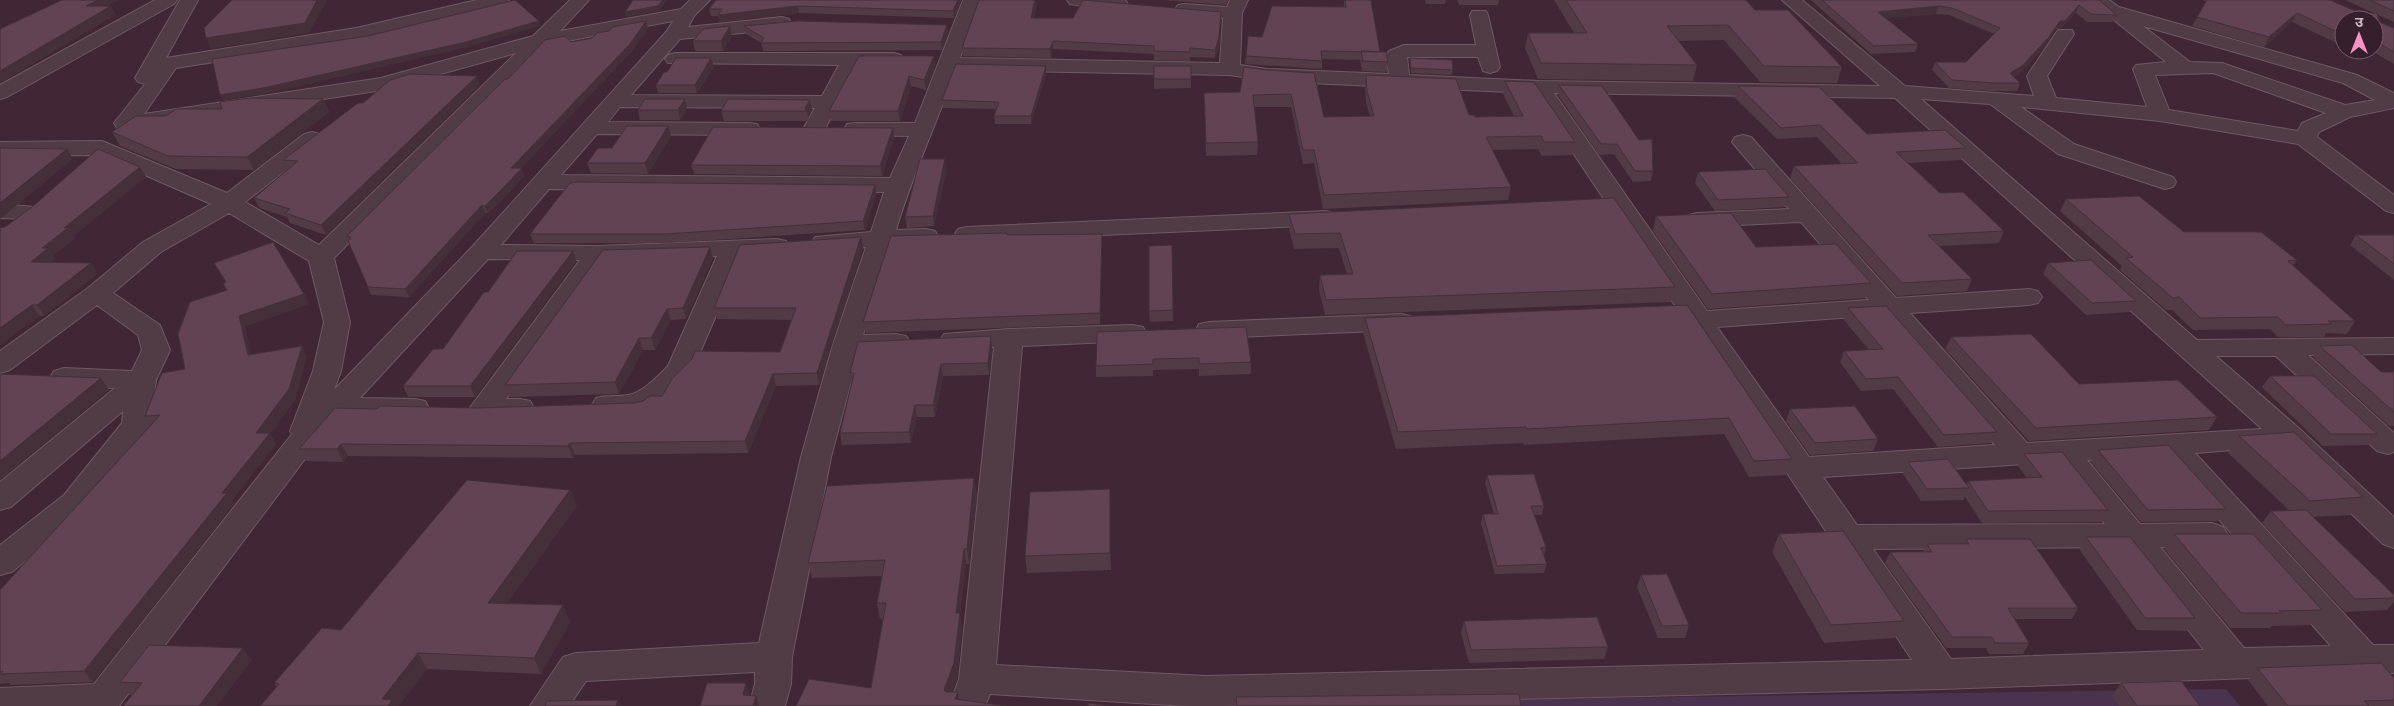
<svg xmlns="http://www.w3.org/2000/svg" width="2394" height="706" font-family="Ubuntu,'Noto Sans Devanagari',sans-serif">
	<rect width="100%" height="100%" fill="#412736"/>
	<path fill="#49334f" d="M2226,689L2240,706H1264V703Z"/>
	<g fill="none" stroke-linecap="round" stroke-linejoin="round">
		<defs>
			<path id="minor" d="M155,0H177L174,4L7,97L0,99V85Z
				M180,0H198L166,58L356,28L477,0H509L506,4L356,40L176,68L144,114L381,78L533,36L570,0H589L560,31L681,9L690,0H710L694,16L688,27L782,17L789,19L791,23L789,27L782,29L680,39L631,95L822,96L839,65L668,63L665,59L668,55L675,53H894L901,55L904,59L901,63L859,65L825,129L822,134L814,135L806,134L803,129L815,108L620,107L608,122L749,123L757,124L760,129L757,134L749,135L597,134L561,175L890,178L909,136L855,135L847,134L844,129L847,124L855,123H915L963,0H981L960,58L1220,63L1223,18L1178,13L1175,9L1178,5L1184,4L1227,7L1230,0H1248L1242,13L1240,65L1267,69L1389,74L1386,55L1389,51L1404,45H1476L1470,15L1472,11H1486L1488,15L1500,67L1497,71L1490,73L1483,71L1478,57H1407L1409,75L1539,81L1880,86L1782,0H1802L1905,86L2034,96L2027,76L2058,30H2072L2074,34L2047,76L2056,98L2147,107L2133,69L2136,65L2166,62L2089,0H2109L2119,7L2357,75L2394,93V108L2350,117L2319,132L2317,137L2394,195V213L2386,211L2298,144L2160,121L2021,107L2074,144L2173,177L2176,182L2173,187L2165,189L2058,154L1990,104L1921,99L2197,340L2394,338V354L2308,355L2394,433V452L2388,454L2377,451L2276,356H2216L2301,430L2394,517V548L2383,544L2281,446L2195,453L2373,645H2394V673L1941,689L1222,706H1186L990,694L985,706H949L959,679L994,347L954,348L944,346L940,340L944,334L1009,329L1133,325L1143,327L1146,333L1143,339L1133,341L1022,346L996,665L1206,676L1912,660L1533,93L1267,81L1230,75L956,70C936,124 912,176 896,230L926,229L935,231L938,236L935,241L891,245L863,335L896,334L906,336L910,342L906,348L859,352L831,457L792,657L791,684L785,706H749L755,684V672L586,681L569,706H530L563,657L576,653L759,643L801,457L833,344L866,247L824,249L815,247L812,242L815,237L871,232L884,192L549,189L501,245L598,246L777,239L786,241L789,246L786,251L742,255L690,376C664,405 635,422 596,412L592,405L596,398C607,395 617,397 628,395C642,393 658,376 668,366L717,256L605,260L506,399H520L530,401L534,408L530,415C513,419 491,420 474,416L469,409L580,260L488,259L360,398L415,399L425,401L429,408L425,415L415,417L343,416L311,451L119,706H0V688L94,684L292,434L290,431L313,371L324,322L309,261L229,213L161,252L113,293L160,325L170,350L156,380L151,425L146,432L86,511L12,572L0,575V545L64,495L122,423L123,411L11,507L0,510V482L115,388L64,386L54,383L50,377L54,371L64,368L132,371L142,350L138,335L97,305L10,370L0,373V351L88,288L143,242L211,204L99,155L0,156V142L102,141L227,193L304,134L312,132L320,134L323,139L320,144L245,202L319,245L516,53L383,90L125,129L117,128L114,123L145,84L138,82L135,78ZM673,21L667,31L472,247L334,390L341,371L350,322L334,258L546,45ZM2143,26L2343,83L2375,100L2345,105L2222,63L2190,62ZM2213,73L2326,113L2302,123L2298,131L2169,110L2155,75ZM1554,93L1895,98L2262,429L2027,443L1910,313L2029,305L2038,303L2042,297L2038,291L2029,289L1896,298L1751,137L1743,135L1735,137L1732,142L1789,209L1697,213L1689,215L1685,220L1689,225L1697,227L1801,222L1869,300L1707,311ZM1882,315L1995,445L1809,457L1717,327ZM2162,455L2331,646L2244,648L2160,547H2212L2223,543L2228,535L2223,527L2212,523L2140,524L2087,460ZM2056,462L2105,524L1857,525L1823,477ZM2123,547L2204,650L1951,659L1873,549Z
				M1067,0H1125L1128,4L1125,8L1119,9L1076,5L1070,4Z
				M0,204L35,207L39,212L35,217L27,219L0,218Z
				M1326,211L1334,213L1338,218L1334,223L1326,225L967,241L958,239L955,234L958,229L967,227Z
				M1401,314L1410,316L1414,322L1410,328L1401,330L1209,338L1199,336L1196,330L1199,324L1209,322Z"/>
		</defs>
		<use href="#minor" stroke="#6e5965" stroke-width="2"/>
		<use href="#minor" fill="#513b47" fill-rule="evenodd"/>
	</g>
	<path fill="#533a47" d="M962,0L954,18L799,13L719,22L718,16H711L709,9Z
		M979,0H1036L1037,4L1034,18H1073L1221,12L1219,47L1215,58L1190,57V61L1154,60V54L1053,49L1051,58L963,56L962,48Z
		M1161,0H1228L1226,5Z
		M1344,0L1388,62L1387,72L1362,71L1360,60L1322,59V69L1245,64L1246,56L1262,37L1344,7Z
		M1425,0H1446L1445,4H1426Z
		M1457,0H1499L1498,5H1459Z
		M1554,0H1746L1755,10L1842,67L1837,83L1760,82L1724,40L1679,41L1697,65L1693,81L1538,79L1525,48L1528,33H1574Z
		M1811,0H2099L2117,15L2113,22H2087L2076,13L2061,28L2056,29L2046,45L2019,74L2014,77L2020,83L2017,91H1991L1949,88L1932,70L1935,62H1966L1994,34L1949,15L1936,14L1886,18L1918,44L1915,52L1871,54Z
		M2203,0H2330L2360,13H2374L2345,0H2394V22L2378,15L2379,22L2394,28V64L2370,50H2374V20H2344V45H2341L2292,22L2264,47L2192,26L2206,2Z
		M947,25L948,33L942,50L763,51L761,43L746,34L744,26Z
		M648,28L632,51L521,168L524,176L503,199L488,213H485L409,297L371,295L347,236L508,79L571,42Z
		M732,36L723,51H695L693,41Z
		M934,56L935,66L926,90L911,86L900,121H831L829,111Z
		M711,58L714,67L697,93H658L656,85L667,72Z
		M1410,58L1453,70L1452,75L1411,73L1410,63Z
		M1154,66L1191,79V88L1154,89Z
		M1267,70L1324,117L1370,116L1366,103L1365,87L1366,75L1475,117L1514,116L1503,94L1505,81L1575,142L1572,155L1542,156L1538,149L1492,150L1511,187L1508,200L1323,209L1314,163L1303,164L1291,107H1254L1258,142L1257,155L1206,156L1204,93L1240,92Z
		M1046,74L1031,124H995L994,116L996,109L943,108L942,100Z
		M480,85L326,235L290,223L287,217L260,208L254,198L287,170L283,160L363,103Z
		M1559,85L1653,171L1651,181L1633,182L1614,154L1599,155L1558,95Z
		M1738,86L1867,134L1966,148L1961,160L1908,163L1940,193L2004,231L1999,243L1940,246L1972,279L1967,291L1897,296L1790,178L1794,166L1842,164L1817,137L1777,139L1735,98Z
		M323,99L329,112L254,170L176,169L120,146L112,132L166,116L222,109Z
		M687,109L680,120H640L638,110Z
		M812,110L808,116L809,121H724L721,111Z
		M893,128L894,138L882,176L694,174L691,165Z
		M671,136L648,174L591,173L587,163L612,148Z
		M947,170L934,226L907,228L905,217Z
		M1698,172L1789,197L1785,207L1715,211L1695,183Z
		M146,177L73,236L75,238L53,256L55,259L50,262L91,263L97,274L44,316H40L18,331L0,346V228Z
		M875,185L876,194L865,230L668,243H534L530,234Z
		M2066,199L2184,232L2297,260L2293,266L2355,321L2347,334L2326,333L2324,337H2278L2270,329L2193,330L2172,310H2166L2120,270L2122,266L2060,211Z
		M1289,214L1675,287L1671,302L1325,315L1319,290L1320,275L1347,274L1339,248L1294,249L1289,229Z
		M1656,216L1756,247L1871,283L1865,298L1708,309L1653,231Z
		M1007,235L1102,245L1100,324L866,333L863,322Z
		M2356,235H2394V280L2350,245Z
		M861,237L863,248L819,385L776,386L748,453L575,455L573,458L348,456L343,462L306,461L299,449L377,409L479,408L633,403L662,396L692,359L780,352L791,320L717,319L714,308Z
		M1172,245L1173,321L1150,322L1149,311Z
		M710,247L713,258L686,319L671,320L655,350H643L619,394L510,397L505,385Z
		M573,251L576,261L475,397H408L403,386L443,349L488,292Z
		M214,263L304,294L309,304L245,326L251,355L307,356L295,400L270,434L276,444L232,500L234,504L93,682L11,685L9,683L0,684V590L151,425L145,416L185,369L226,290L223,284L226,283Z
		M2048,263L2136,301L2130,312L2086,315L2043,274Z
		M1687,305L1792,459L1786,475L1749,477L1724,434L1524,445L1523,443L1396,449L1363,333L1365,318Z
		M1848,308L1997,432L1991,443L1938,447L1893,389L1861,391L1840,362L1844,351L1869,350L1844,320Z
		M1097,332L1251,362V374L1199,376V369L1153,370V376L1096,377V366Z
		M991,336L992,348L989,375L943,376L935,417H917L911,443L842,445L840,433L852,383L850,373Z
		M1951,337L2079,384L2217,417L2209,430L2029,441L1945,349Z
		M2320,346L2381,372H2394V426H2389L2313,357Z
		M2270,376L2377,434L2368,445L2323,446L2262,387Z
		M1790,409L1878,439L1873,451L1810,455L1786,421Z
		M2239,436L2363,497L2350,515L2313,517L2394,595V602L2387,610L2345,612L2262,523L2271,511L2289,510L2228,453Z
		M2098,450L2226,509L2218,521L2141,522L2091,462Z
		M2024,454L2108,510L2101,522L1982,523L1965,497L1963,500L1921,501L1903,474L1908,462L1966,484L1968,481L2027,478L2018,466Z
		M1487,475L1544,506L1542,515H1534L1546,547L1544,556L1547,564L1544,573L1495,574L1481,523L1483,514H1494L1485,483Z
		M977,493L969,564H966L960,614L962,629L957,679L952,692L871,688L883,618L880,619L877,603L882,576L812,578L808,563Z
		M577,506L507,603L563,605L570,622L541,674L427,669L276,687L274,683L341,630Z
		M1111,506V570L1027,573L1025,556Z
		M1779,534L1904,621L1895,638L1824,643L1772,552Z
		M2174,534L2322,610L2310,625L2272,626L2270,628H2230L2164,549Z
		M2086,537L2195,618L2186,631L2137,630L2079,549Z
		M1966,539L2078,608L2072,619H2015L2029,643L2023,654H1989L1986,648H1946L1885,563L1890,552H1923L1927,544H1964Z
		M1641,575L1689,625L1685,638H1658L1637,587Z
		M1464,621L1608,647L1604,659L1469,663L1461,633Z
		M252,660L132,695H130L120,682Z
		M2257,668L2394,678V706H2268L2248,680Z
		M2121,683L2200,706H2119L2112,696Z"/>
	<path fill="#442f3a" d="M98,0H119L91,15L86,6Z
		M317,0H327L309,33L211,49L206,38Z
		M663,0H667L659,11L626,17L625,12Z
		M958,0H962L954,18L953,11Z
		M1035,0H1036L1037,4L1032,26L1031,18Z
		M2079,5L2076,13L2061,28L2056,29L2046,45L2019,74L2007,81L2010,73L2060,21Z
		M111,6L116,15L0,83V71Z
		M798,6L799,13L719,22L718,15Z
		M1939,6L1936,14L1876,19L1878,12Z
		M1221,12L1219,47L1215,58V50Z
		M2297,13L2292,22L2264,47L2269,37Z
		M539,21L540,26L468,47L266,94L223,100L220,95Z
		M646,21L648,28L632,51L514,176L511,168Z
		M947,25L948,33L942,50L941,42Z
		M730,26L732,36L723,51L721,41Z
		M2344,39V45H2341Z
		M1053,41V49L1051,58L1050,49Z
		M934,56L935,66L926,90L924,80Z
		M711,58L714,67L697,93L695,85Z
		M1046,66V74L1031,124V116Z
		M477,76L480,85L326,235L321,225Z
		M909,76L911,86L900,121L898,111Z
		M323,99L329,112L254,170L247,157Z
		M685,99L687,109L680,120L678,110Z
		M810,100L812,110L808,116L807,111L805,108Z
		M668,126L671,136L648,174L645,163Z
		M893,128L894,138L882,176L880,166Z
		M67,149L73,159L0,219V203Z
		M945,159L947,170L934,226L933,216Z
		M140,167L146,177L73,236L75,238L53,256L55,259L38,272L31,262L42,248L64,228Z
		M522,168L524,176L503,199L488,213L485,206Z
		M875,185L876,194L865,230L863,221Z
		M482,205L485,213L409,297L405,289Z
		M1102,234V245L1100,324V313Z
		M861,237L863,248L819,385L817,373Z
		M710,247L713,258L686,319L683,308Z
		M573,251L576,261L475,397L470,386Z
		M91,263L97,274L44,316L37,305Z
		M304,294L309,304L245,326L254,366L248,355L239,316Z
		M32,305L40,316L18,331L0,346V328Z
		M667,309L671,320L655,350L651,338Z
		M991,336L992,348L989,375L988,363Z
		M639,338L643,350L619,394L615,382Z
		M302,346L307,356L295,400L270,434L276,444L232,500L234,504L93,682L84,671L256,433Z
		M941,364L943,376L935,417L933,405Z
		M773,374L776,386L748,453L745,441Z
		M101,378L109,390L0,480V461Z
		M915,405L917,417L911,443L909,432Z
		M570,443L575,455L573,458L568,446Z
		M341,444L348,456L343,462L337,449Z
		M974,478L977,493L969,564L967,549Z
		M1110,489L1111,506V570L1110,553Z
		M570,490L577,506L496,619L488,603Z
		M964,549L966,564L960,615L962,629L957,679L947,705L944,690L956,613Z
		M563,605L570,622L541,674L534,658Z
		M243,648L252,660L217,706H199Z
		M418,653L427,669L399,706H386L382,699Z
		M746,683L750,695L748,706L743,695Z
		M958,692L960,706L955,699Z
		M756,696L759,706H753Z
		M618,700L621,706H616Z"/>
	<path fill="#614353" stroke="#442f3a" d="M62,0H98L86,6H111L0,71V29Z
		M232,0H317L305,23L206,38L204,28Z
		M515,0L539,21L466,42L263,88L220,95L212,59L368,36Z
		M633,0H663L658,6L625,12Z
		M716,0H958L953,11L798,6L718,15L722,9H709Z
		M979,0H1035L1031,18H1073L1083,0L1221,12L1219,38L1215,50L1190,48V52L1154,51V46L1053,41L1050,49L962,48Z
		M1345,0H1371L1380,52L1321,51L1322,61L1246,56L1248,36L1262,37L1272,6L1346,7Z
		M1566,0H1746L1755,10H1788L1842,67L1764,66L1728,25L1667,26L1697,65L1541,63L1528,33H1587Z
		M1822,0H2099L2117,15L2091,14L2079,5L2065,21H2060L2049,37L2022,66L2010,73L2020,83H1994L1952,80L1935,62H1966L2000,28L1952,8L1939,6L1878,12L1918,44L1874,46Z
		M2207,0H2330L2360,13H2377L2379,22L2394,28V52L2374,40V20H2344V35L2297,13L2269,37L2197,17Z
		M2370,0H2394V11Z
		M646,21L630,44L511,168H522L500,191L485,206L482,205L405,289L368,287L348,241L351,237L347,236L505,79H508L545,40L565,36L571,42L592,38L597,33L609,31L612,27Z
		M797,21L947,25L941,42L761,43L764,38L744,26Z
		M730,26L721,41H693L703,29Z
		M1361,51L1386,52L1388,62L1363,61Z
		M859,56H934L924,80L909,76L898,111H829Z
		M676,58H711L695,85H656L664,72H667Z
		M1410,58L1452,60L1453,70L1411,68Z
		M956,64L1046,66L1031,116H994L999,102L942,100Z
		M1154,66H1191V79H1154Z
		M1244,67L1267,70L1314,73L1324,117L1374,116L1367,91L1366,75L1456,79L1469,115H1474L1475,117L1523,116L1505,81L1534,82L1575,142H1544L1541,136L1486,137L1511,187L1324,195L1314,150H1303L1291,94L1253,95L1258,142L1206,143L1204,93L1240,92Z
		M410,74L477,76L321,225L285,213L290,209L254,198L298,161L283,160L358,103H363L390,80Z
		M1559,85L1602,86L1639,140L1652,139L1653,171H1635L1617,144H1601Z
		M1738,86L1819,87L1867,134L1945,130L1966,148L1896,152L1940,193L1963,192L2004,231L1928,235L1972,279L1902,283L1794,166L1858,163L1820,125L1781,128Z
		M249,98L323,99L247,157L168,156L112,132L136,116H166L176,109H222L220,102Z
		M645,99H685L678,110H638Z
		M728,99L810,100L805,108L807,111H721Z
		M627,126H668L645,163H587L598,148H612Z
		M713,127L893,128L880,166L691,165Z
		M0,148L67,149L0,203Z
		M98,149L140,167L64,228H68L42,248H48L31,262L91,263L37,305H32L0,328V228L5,227L32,207Z
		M920,159H945L933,216L905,217Z
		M1765,169L1789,197L1718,200L1698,172Z
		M575,182L875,185L863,221L665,234H530L569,184Z
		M2139,196L2184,232H2261L2297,260L2288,261L2355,321H2328L2332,324L2286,325L2278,317L2200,318L2179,297L2173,298L2126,258L2133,257L2066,199Z
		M1614,198L1675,287L1326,300L1320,275L1353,274L1340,233L1295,234L1289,214Z
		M1731,213L1756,247L1836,244L1871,283L1712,294L1656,216Z
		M1007,233V235L1102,234L1100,313L863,322L891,236Z
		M2356,235H2394V264Z
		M861,237L817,373L773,374L745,441L570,443L568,446L341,444L337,449H299L335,408L377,409L380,406L479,408L633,403L643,401L650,396H662L672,379L692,359L695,351L780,352L796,308H714L740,245Z
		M273,242L304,294L239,316L248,355L302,346L289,389L256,433H270L222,493H227L84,671L1,674L3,671L0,672V590L160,415L145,416L162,373L185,369L178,334L190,302L227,290L223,284L226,282L214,263Z
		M1172,245L1173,310L1149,311V246Z
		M710,247L683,308L667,309L651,338H639L615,382L505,385L603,250Z
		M517,251H573L470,386H403L433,349H443L484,292H488Z
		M2091,260L2136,301L2092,303L2048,263Z
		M1687,305L1792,459L1754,461L1729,418L1527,429L1526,427L1398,432L1365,318Z
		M1886,306L1997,432L1944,435L1898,377L1866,379L1844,351L1883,349L1848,308Z
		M1246,327L1251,362L1199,364V358L1153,359V364L1096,366L1097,332Z
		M2031,334L2079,384L2178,380L2217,417L2036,428L1951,337Z
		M991,336L988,363L941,364L933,405H915L909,432L840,433L854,373H850L858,342Z
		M2352,345L2381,372H2394V412L2320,346Z
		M0,374L101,378L0,461Z
		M2270,376H2314L2377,434H2331Z
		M1855,406L1878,439L1815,443L1790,409Z
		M2294,432L2363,497L2310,501L2239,436Z
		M2168,445L2226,509L2148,510L2098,450Z
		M2062,452L2108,510L1988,511L1968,481L2042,477L2024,454Z
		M1948,459L1969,488L1927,489L1908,462Z
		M1534,474L1544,506H1531L1546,547L1541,548L1547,564L1497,566L1483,514H1498L1487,475Z
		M974,478L967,549H964L956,613H960L954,663L944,690L946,692H958L955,699L1007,706H796L809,679L871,688L886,603H877L885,560L808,563L827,486Z
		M467,480L570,490L488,603L563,605L534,658L418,653L382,699L392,700L388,706H260L279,684L274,683L322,628L341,630Z
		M1110,489V553L1025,556L1030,492Z
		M2306,510L2394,595V598L2355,599L2271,511Z
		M1843,531L1904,621L1831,625L1779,534Z
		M2174,534H2253L2322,610L2279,611L2281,613H2241Z
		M2086,537H2130L2195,618H2145Z
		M1966,539H2030L2078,608H2008L2029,643H1995L1992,637H1952L1890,552H1932L1927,544H1969Z
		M1667,574L1689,625L1662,626L1641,575Z
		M1597,617L1608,647L1471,650L1464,621Z
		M149,645L243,648L199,706H123L142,683L120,682Z
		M2381,663L2394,678V700L2364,701L2369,706H2288L2257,668Z
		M2181,681L2200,706H2137L2121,683Z
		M707,683H746L743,695L756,696L753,706H700Z
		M1519,694L1521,706H1237L1236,697Z
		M618,700L616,706H545L547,701Z
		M1089,703L1110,706H1088Z"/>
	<g transform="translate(2359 35)"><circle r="24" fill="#361f2c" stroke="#725c68"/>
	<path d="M0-4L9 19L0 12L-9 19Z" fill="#f791c6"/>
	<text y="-8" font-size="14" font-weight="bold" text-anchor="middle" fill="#cbb8c2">उ</text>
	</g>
</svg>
